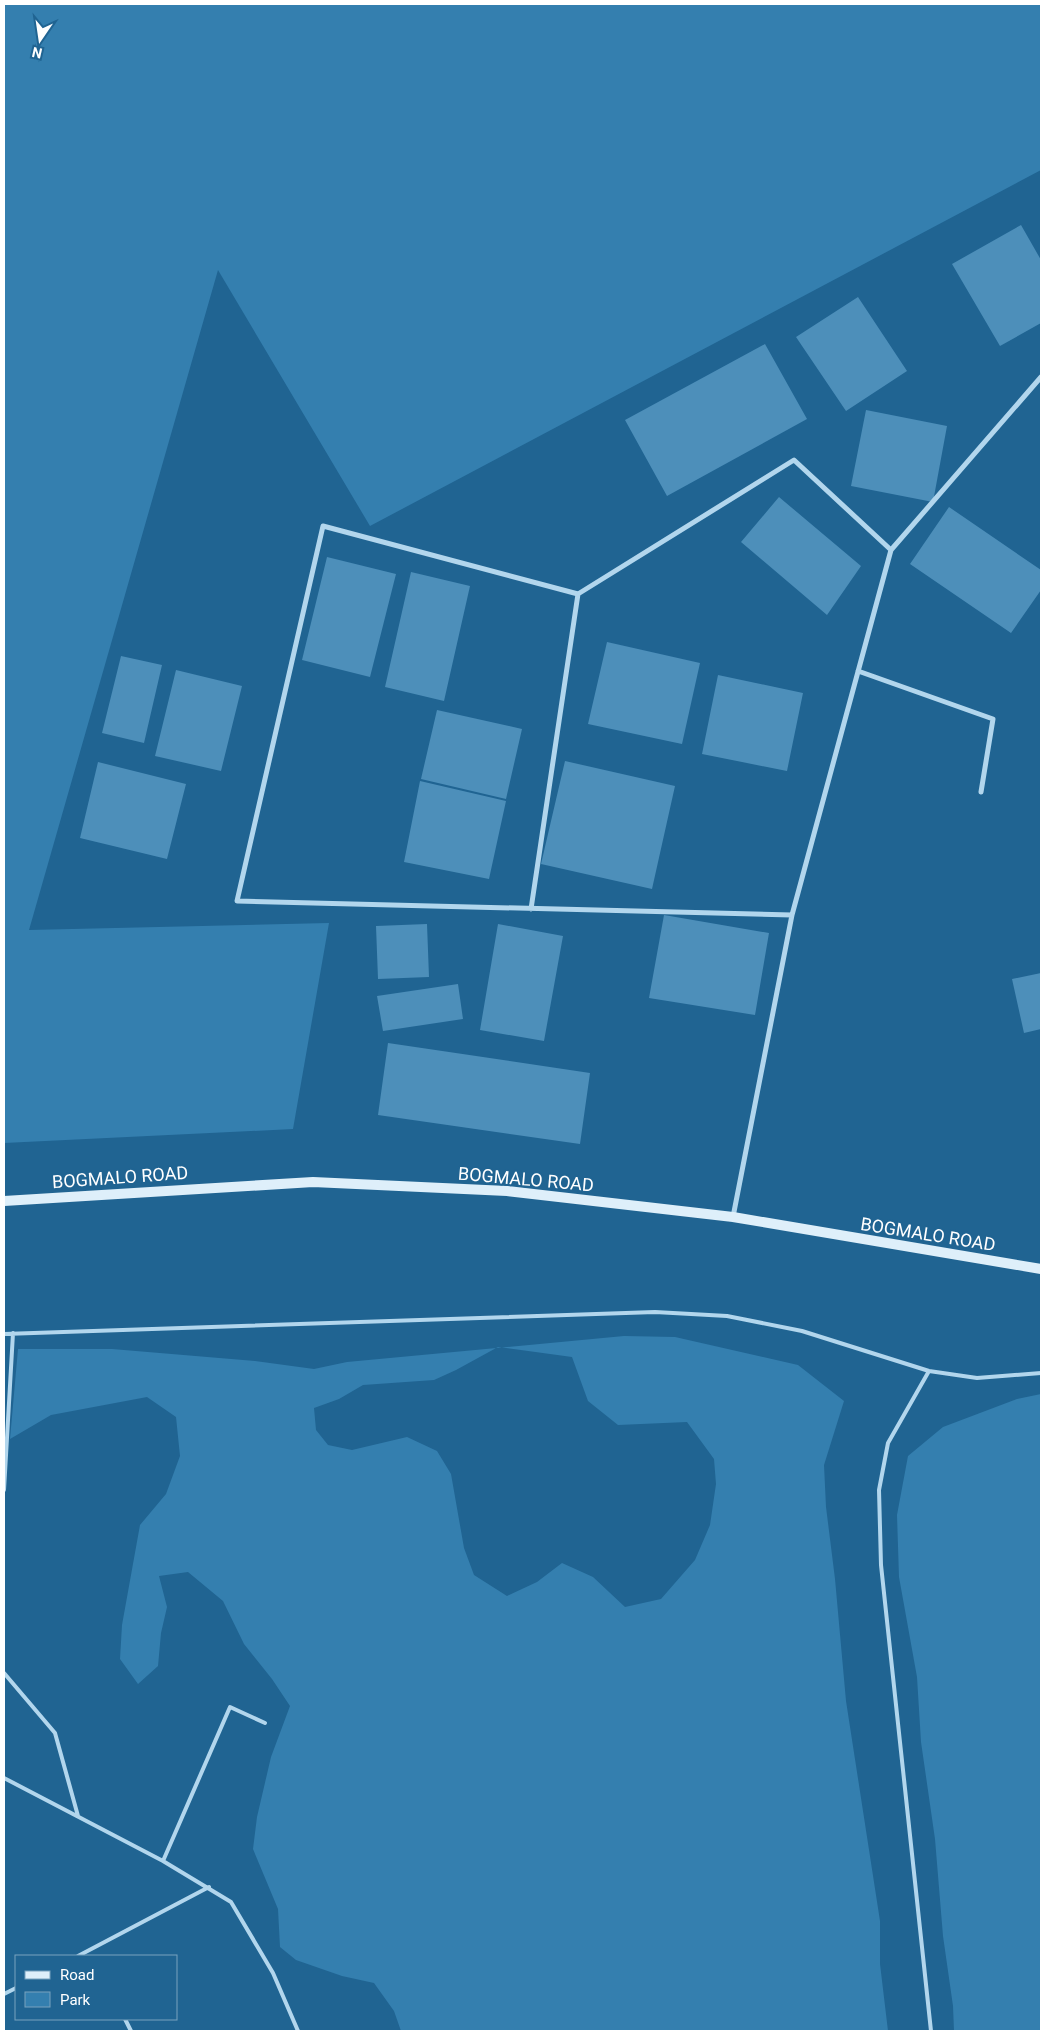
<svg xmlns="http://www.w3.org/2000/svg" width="1045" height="2035" font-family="Roboto,sans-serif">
	<rect width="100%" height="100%" fill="#206492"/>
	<path fill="#347faf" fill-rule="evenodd" d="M4,4H1041V170L370,526L218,270L29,930L329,923L293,1129L4,1143Z
		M624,1336L675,1337L798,1365L844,1401L824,1465L826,1507L835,1579L846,1701L880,1921V1964L888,2031H401L394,2011L374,1983L342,1976L296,1960L280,1947L278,1909L253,1849L257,1817L271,1757L290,1706L272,1679L244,1644L223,1601L188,1572L159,1576L167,1607L161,1633L158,1666L138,1684L120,1659L122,1625L140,1525L166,1494L180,1456L176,1417L147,1397L51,1415L10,1439L18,1349H112L255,1361L314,1369L347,1362ZM498,1347L572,1357L588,1401L618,1425L687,1422L714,1459L716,1484L710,1525L695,1560L661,1599L625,1607L593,1577L562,1563L537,1582L507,1596L474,1575L464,1548L451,1474L437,1451L407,1437L352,1450L328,1445L316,1430L314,1408L339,1399L363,1385L434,1380L456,1370Z
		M1041,1394V2031H954L953,2006L943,1936L935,1839L921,1742L917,1677L899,1577L897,1515L908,1456L943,1427L1017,1399Z"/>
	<path fill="#4d8fba" d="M1021,225L1041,260V323L1000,346L952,264Z
		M858,297L907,371L846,411L796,337Z
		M765,344L807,419L667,496L625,420Z
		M866,410L947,426L933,502L851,486Z
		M779,497L861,566L827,615L741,542Z
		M949,507L1041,570V590L1011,633L910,564Z
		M327,557L396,574L370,677L302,660Z
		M411,572L470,586L444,701L385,687Z
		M607,642L700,663L682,744L588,724Z
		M121,656L162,665L144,743L102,733Z
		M176,670L242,686L221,771L155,756Z
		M718,675L803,693L787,771L702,754Z
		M437,710L522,729L506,799L421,779Z
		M565,761L675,786L652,889L541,864Z
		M98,762L186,784L167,859L80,838Z
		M420,781L506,801L489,879L404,862Z
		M664,915L769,933L755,1015L649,998Z
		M427,924L429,977L378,979L376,926Z
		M498,924L563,936L544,1041L480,1030Z
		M1041,973V1029L1024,1033L1012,979Z
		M458,984L463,1019L383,1031L377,996Z
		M388,1043L590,1073L580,1144L378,1115Z"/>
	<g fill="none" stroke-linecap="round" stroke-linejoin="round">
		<path stroke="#b2d6ed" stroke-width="4" d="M4,1334L655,1312L727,1316L802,1331L929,1371L977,1378L1041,1373
			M929,1371L888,1443L879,1490L881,1565L931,2031
			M4,1490L13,1333
			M4,1673L55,1733L78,1816
			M4,1778L163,1861L231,1902L273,1973L298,2031
			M163,1861L230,1707L265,1723
			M78,1956L209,1887
			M4,1994L16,1988
			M125,2019L131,2031"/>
		<path stroke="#b2d6ed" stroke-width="5" d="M858,671L993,719L981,792
			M531,909L578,594
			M792,915L237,901L323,526L578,594L794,460L891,550
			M733,1217L792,915L891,550L1041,377"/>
		<path stroke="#deeffa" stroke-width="10" d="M4,1201L313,1182L507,1191L733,1217L1041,1269"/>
	</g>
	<g text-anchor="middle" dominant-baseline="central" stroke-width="4" stroke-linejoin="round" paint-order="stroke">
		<g font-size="18" fill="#fff" stroke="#206492">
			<text transform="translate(120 1177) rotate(-4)">BOGMALO ROAD</text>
			<text transform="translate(526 1179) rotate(5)">BOGMALO ROAD</text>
			<text transform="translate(928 1234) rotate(9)">BOGMALO ROAD</text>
		</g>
	</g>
	<rect width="1045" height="2035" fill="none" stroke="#ffffff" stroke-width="10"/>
	<rect x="15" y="1955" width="162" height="65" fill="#206492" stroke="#79a2be"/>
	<rect x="25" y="1971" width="25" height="8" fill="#deeffa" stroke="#79a2be"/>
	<text x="60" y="1980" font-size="15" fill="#ffffff">Road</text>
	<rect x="25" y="1992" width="25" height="15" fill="#347faf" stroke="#79a2be"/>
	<text x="60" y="2005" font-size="15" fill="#ffffff">Park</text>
	<g transform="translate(40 40) rotate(193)" stroke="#206492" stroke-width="4" paint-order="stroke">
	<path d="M0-4L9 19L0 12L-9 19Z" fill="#ffffff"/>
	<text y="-8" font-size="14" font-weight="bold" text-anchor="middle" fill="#ffffff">N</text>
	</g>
</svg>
